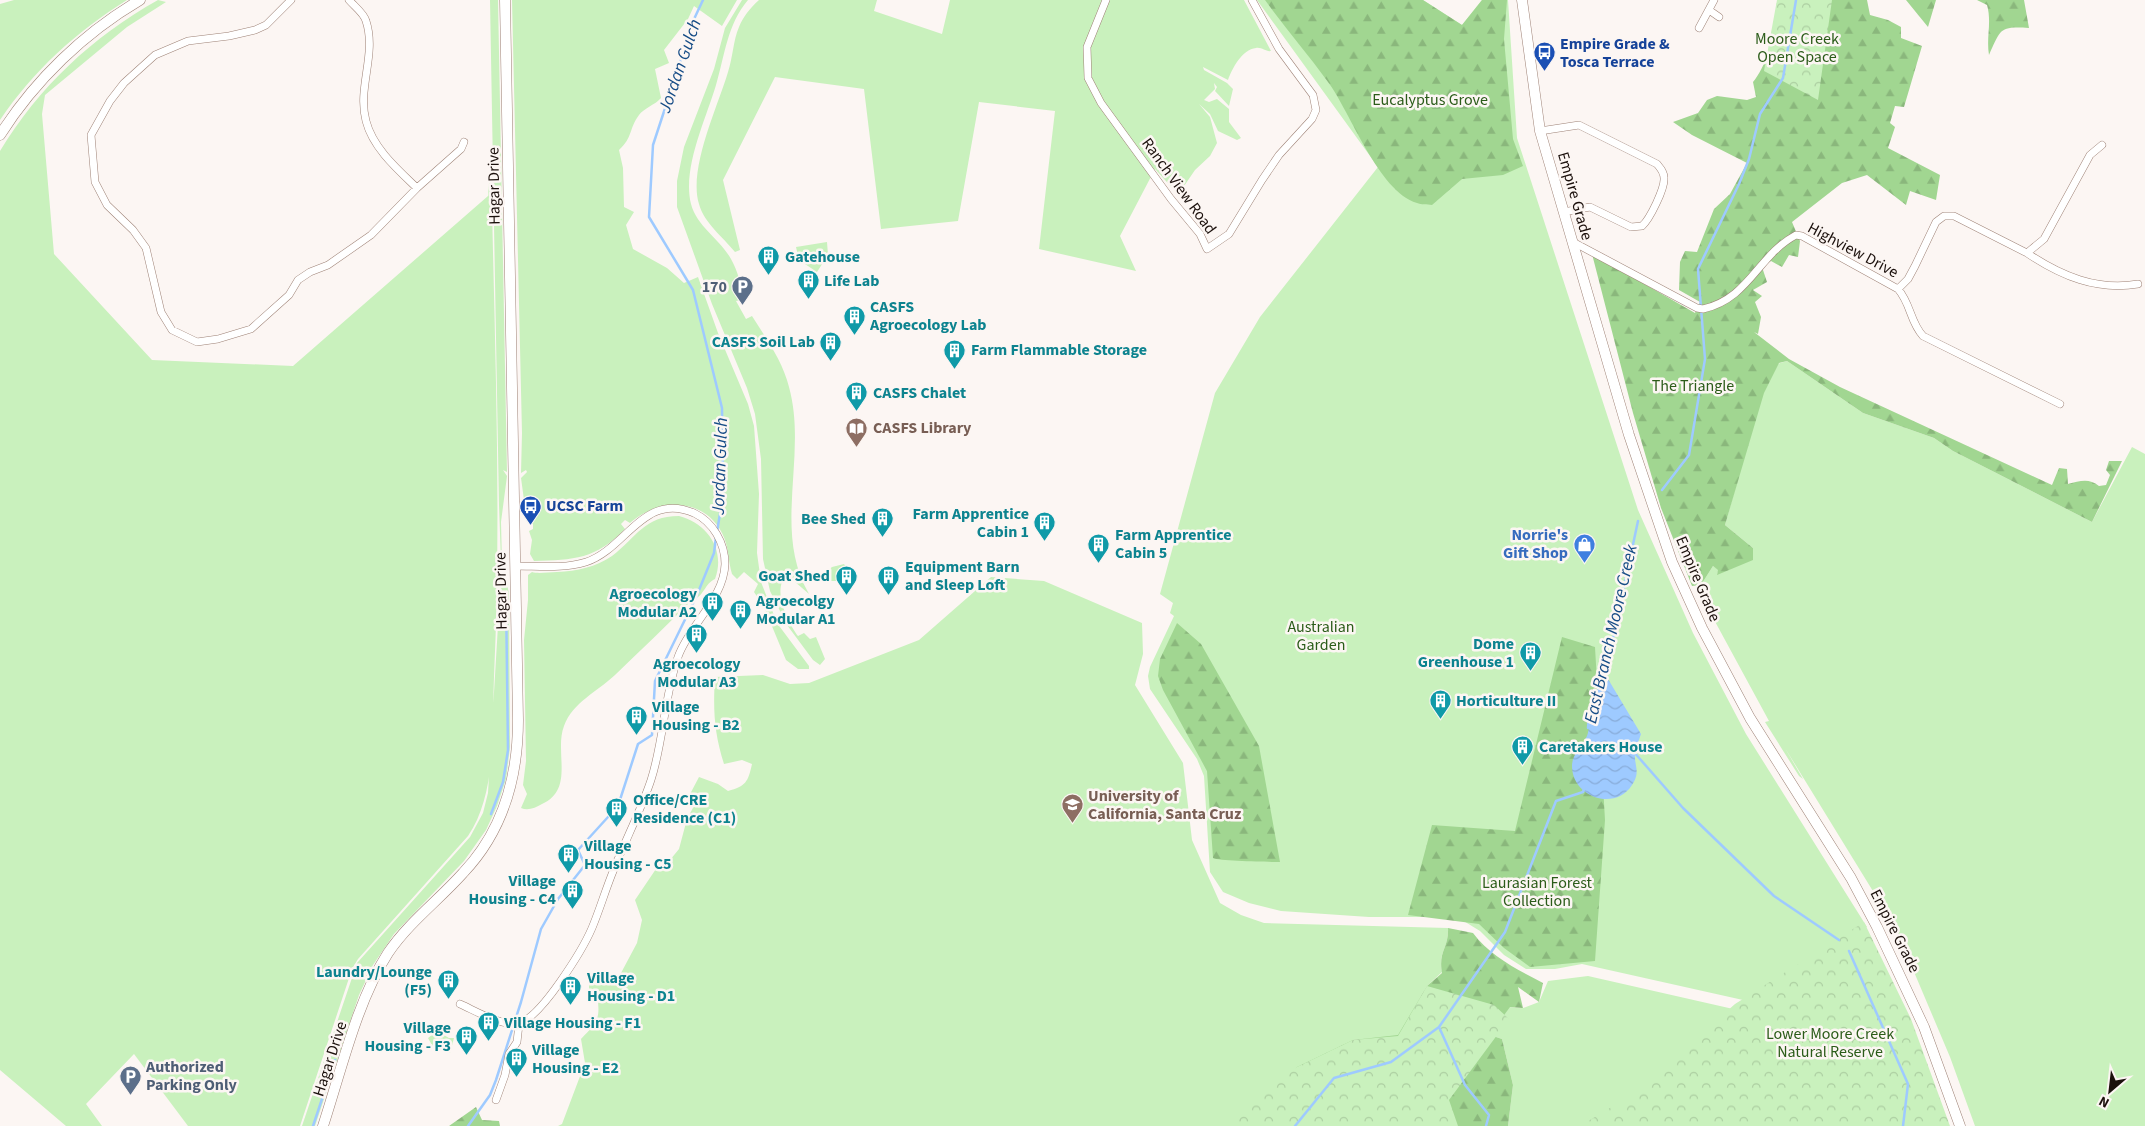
<svg xmlns="http://www.w3.org/2000/svg" width="2145" height="1126" font-family="'Source Sans 3',sans-serif">
	<defs>
		<pattern id="forest-firs" width="22" height="20" patternUnits="userSpaceOnUse" patternTransform="scale(1.25)"><rect width="22" height="20" fill="#a1d691"/><path d="M5 1l3.5 6h-7zM16 11l3.5 6h-7z" fill="#8ab77c"/></pattern>
		<pattern id="park-crowns" width="20" height="18" patternUnits="userSpaceOnUse" patternTransform="scale(1.25)"><rect width="20" height="18" fill="#c9f1bd"/><path d="M2 6a3 3 0 1 1 6 0M12 15a3 3 0 1 1 6 0" fill="none" stroke="#accea1"/></pattern>
		<pattern id="water-waves" width="16" height="10" patternUnits="userSpaceOnUse" patternTransform="scale(1.25)"><rect width="16" height="10" fill="#9ecaff"/><path d="M0 5q4-4 8 0t8 0" fill="none" stroke="#88acd9"/></pattern>
	</defs>
	<rect width="100%" height="100%" fill="#fcf6f3"/>
	<path fill="#c9f1bd" d="M14,0H127C77,31 33,71 0,120V4Z
		M158,0L166,2L127,27L45,95L42,114L54,254L152,360L293,366L488,196L491,158C494,331 502,504 494,677C492,727 497,794 468,836L358,959L352,969L300,1126H188L134,1054L86,1104L102,1126H66L0,1070V151C39,87 92,37 158,0Z
		M490,0H498L507,472L503,470L507,476L501,522L502,563L501,561L499,505Z
		M512,0H737L722,26L694,6L688,19L664,50L669,63L655,69L661,98C655,105 644,108 639,115C629,128 633,137 619,150L623,168L624,207L634,212L626,225L633,249L667,268L684,283L698,277L718,333L748,404L754,426L759,494L757,553L761,582L777,623L809,666V669H798L786,660L764,607L754,592L758,584L744,572L737,579L732,574C728,561 729,546 722,533C703,496 657,499 630,523L625,520L621,524L625,529C596,559 574,560 534,561L530,554L532,540L529,531L533,529V524L527,522L521,478L527,472L526,470L521,473L522,433Z
		M742,0H748C727,25 725,55 716,85C706,119 682,168 691,204C697,227 720,239 731,259C738,271 741,286 745,299L736,301L746,319L752,316C766,338 783,362 789,387C808,456 772,530 809,594L787,575C771,589 788,622 798,636L804,633L810,639L816,637L825,659L820,665L813,660L787,625L770,591L763,559L761,459L755,414L747,388L712,304L677,207V181L684,147L714,69L725,28Z
		M759,0H877L874,11L942,34L950,0H1244L1271,51C1266,52 1262,47 1256,48C1242,49 1232,69 1228,80L1203,67L1204,70L1227,83L1233,89L1229,106L1215,91L1217,87L1214,83L1215,89L1204,100L1209,102L1217,99L1229,109V122L1241,138L1237,140L1218,131L1210,114L1199,104L1210,117L1217,143L1210,156L1195,170L1180,192L1175,191L1155,169L1120,236L1136,271L1039,249L1055,111L979,102L958,221L881,229L864,89L775,77L723,180L740,250L735,252C723,237 704,223 699,204C688,169 718,106 728,72C733,57 733,41 739,27C743,17 750,8 759,0Z
		M1257,0H1423L1462,25L1482,0H1508L1517,138L1638,510L1693,633L1746,734L1867,927L1743,1000L1582,964L1555,969H1526L1504,955L1480,931L1462,920L1436,917H1369L1281,911L1249,903L1223,892L1210,872L1204,776L1197,759L1150,689L1148,676L1150,667L1174,616L1170,613L1173,603L1160,594L1215,393L1260,317L1378,167Z
		M827,242L828,255L817,272L799,260L796,247Z
		M1787,361L1863,413L1934,438L1953,451L2092,522L2132,447L2145,454V1126H1975L1950,1057L1895,927L1785,748L1803,779L1799,776L1765,722L1769,721L1712,616L1701,585L1713,566L1719,570L1717,574L1753,548L1725,525L1760,400L1777,364Z
		M679,516C707,523 726,550 715,579C704,584 705,596 691,601C666,626 640,651 615,675C597,692 573,702 564,726C554,752 575,789 542,804C535,808 528,811 521,808L527,794L523,785L526,761L524,640L528,600V575L532,572C538,574 549,572 557,572C577,571 596,567 612,556C637,537 644,516 679,516Z
		M844,564L850,573L845,581H825V573L832,567Z
		M501,575L502,579H506L509,594L510,747L506,779L497,806L486,830L464,861L394,934L373,965L359,995L315,1126H302L357,963L470,837L483,813L488,793Z
		M991,577L1044,581L1142,623L1143,654L1135,685L1183,763L1192,840L1220,903L1241,915L1264,923L1448,928C1449,948 1438,951 1442,972L1427,986L1398,1036L1353,1040L1272,1126H558L562,1124L585,1063L581,1039C597,1022 601,1020 597,995L589,990V983L597,979L605,985L621,973L637,943L642,920L635,900L660,863L670,860L679,849L687,819L694,806L689,796L699,777L718,784L728,791C746,786 748,782 752,764L742,760L724,764C714,732 713,710 715,677L763,675L790,684L809,683L919,640Z
		M1588,976L1742,1011L1892,1126H1508L1513,1085L1502,1039L1471,1029L1502,1018L1509,1007L1523,1008L1539,1002L1548,981Z
		M437,1031L449,1038H454L450,1053L433,1047L428,1038Z"/>
	<path fill="url(#forest-firs)" d="M1265,0H1423L1462,25L1482,0H1507L1504,39L1513,139L1523,166L1503,175L1462,179L1432,205C1427,204 1421,205 1417,203C1378,191 1351,113 1328,82C1308,54 1285,28 1265,0Z
		M1778,0H1867L1870,15L1888,20L1901,27V38L1922,46L1904,107L1895,106L1890,123L1895,127L1888,148L1940,175L1936,200L1910,191L1906,205L1867,175L1842,183L1792,222L1800,241L1798,257L1789,255L1782,267L1771,261L1762,267L1767,282L1753,290L1762,296L1755,302L1761,317L1758,334L1754,332L1789,359L1840,387L2052,485L2059,468L2067,469L2068,484C2080,481 2089,478 2099,486L2106,485L2110,475L2106,470L2109,461H2122L2092,522L1953,451L1934,438L1863,413L1787,361L1779,363L1764,393L1725,525L1753,548V560L1717,575L1718,570L1713,566L1701,585L1692,586L1661,508L1633,413L1592,254L1695,313L1700,302L1679,290L1680,262L1685,251L1697,252L1714,209L1730,194L1747,163L1692,135L1673,122L1698,113L1707,100L1717,96L1747,100L1756,97L1753,82C1764,70 1778,32 1778,15C1778,9 1775,6 1778,0Z
		M1906,0H1936L1928,27Z
		M1977,0H2024L2029,28C1999,26 2001,29 1989,55C1986,38 1992,22 1987,5Z
		M1177,623L1201,644L1259,746L1280,862C1269,862 1219,861 1213,858L1207,771L1163,690L1158,676L1160,659Z
		M1562,637L1595,647L1605,820L1595,961L1530,967L1504,948L1479,924L1408,915L1432,825L1515,831Z
		M1448,928L1473,933C1490,956 1518,970 1543,983L1539,1002L1518,987L1523,1008L1510,1007L1502,1018L1472,1029L1502,1039L1513,1085L1508,1126H1272L1286,1082L1297,1067L1353,1040L1398,1035L1427,986L1442,973C1438,951 1449,948 1448,928Z
		M476,1107L482,1120L499,1121L500,1126H449Z"/>
	<path fill="url(#park-crowns)" d="M1777,0H1832L1818,100L1764,71Z
		M1864,922L1911,1019L1950,1126H1580L1633,1094L1735,1004Z
		M1427,986L1494,1005L1509,1019L1449,1100L1458,1126H1223L1297,1067L1353,1040L1398,1036Z"/>
	<path fill="url(#water-waves)" d="M1605,674L1641,734C1639,740 1636,747 1635,753C1634,766 1641,772 1632,785C1615,812 1572,797 1572,766C1572,754 1582,747 1587,736C1590,729 1588,721 1590,713C1593,700 1600,687 1605,674Z"/>
	<g fill="none" stroke-linecap="round" stroke-linejoin="round">
		<path stroke="#9ecaff" stroke-width="2.5" d="M703,0L695,17L653,145L649,217L693,290L722,408L723,495L717,532
			M1662,490L1689,455L1705,359L1698,269L1739,184L1749,159L1760,114L1783,78L1796,0
			M1588,728L1589,714L1606,671L1638,521
			M1633,751L1683,808L1774,896L1839,940
			M491,814L503,782L508,750L506,596
			M1849,951L1908,1084L1903,1126
			M1439,1027L1465,1085L1489,1115L1486,1126
			M313,1126L335,1060
			M468,1126L490,1095L496,1080L521,1002L541,929L558,899L585,865L578,850L618,806L638,744L652,735L655,681L697,595L714,553L716,537
			M1295,1126L1334,1078L1391,1062L1439,1027L1505,932L1556,801L1583,792L1584,789"/>
		<defs>
			<path id="street" d="M291,0L266,25L255,30L229,36L188,41L155,55L124,83L110,101L91,135L95,182L107,205L133,230L146,248L161,312L172,330L197,342L218,339L251,329L289,295L298,280L310,272L328,265L371,235L417,188L461,149L464,142
				M349,0C354,6 364,13 366,21C377,54 357,88 366,121C373,148 397,169 417,188
				M1106,0L1087,47L1088,78L1101,103L1171,199L1200,234L1207,249L1229,234L1262,180L1279,155L1312,119L1316,110L1313,95L1279,49L1252,0
				M1709,10L1719,17
				M1699,28L1714,0
				M1540,131L1579,125L1657,164C1661,169 1664,172 1664,178C1665,188 1650,219 1642,226L1631,227L1590,207L1564,212
				M1573,242L1697,308L1703,309C1749,299 1758,255 1796,235L1802,236L1898,289C1911,304 1910,322 1923,336L2060,404
				M2027,253C2061,276 2097,291 2138,284
				M1898,289L1908,279L1915,266L1936,222L1944,216H1954L2027,253L2044,239L2090,155L2102,145
				M460,1004C476,1011 502,1027 519,1023C541,1018 583,949 592,928C600,909 606,888 614,869C626,839 641,810 651,780C664,740 664,696 678,657C689,625 724,599 725,564C725,543 713,522 694,513C644,491 626,549 586,562C563,569 539,566 515,566
				M496,1100L505,1075L509,1054L517,1042L519,1024"/>
			<path id="secondary" d="M1522,0L1540,131L1629,435L1672,562L1702,628L1750,718L1851,878L1877,927L1924,1027L1960,1126
				M0,135C35,80 84,33 140,0
				M323,1126C341,1071 357,1001 388,953C409,922 439,900 463,873C503,831 518,777 518,720L505,0"/>
		</defs>
		<use href="#street" stroke="#9e8276" stroke-width="8"/>
		<use href="#secondary" stroke="#9e8276" stroke-width="11"/>
		<use href="#street" stroke="#fff" stroke-width="7"/>
		<use href="#secondary" stroke="#fff" stroke-width="10"/>
	</g>
	<defs>
		<symbol id="bus-pin" viewBox="-11 -11 22 30"><path d="M0 17L-7.5 6A9.5 9.5 0 1 1 7.5 6Z" fill="#1a4fb4" stroke="#fcf6f3"/><path d="M-5-6H5V4H4V6H2V4H-2V6H-4V4H-5ZM-3.5-4V0h7V-4ZM-3.5 1.2v1.5H-2V1.2ZM2 1.2v1.5H3.5V1.2Z" fill="#fff"/></symbol>
		<symbol id="building-pin" viewBox="-11 -11 22 30"><path d="M0 17L-7.5 6A9.5 9.5 0 1 1 7.5 6Z" fill="#0f9aa8" stroke="#fcf6f3"/><path d="M-4-6H4V6H1V3H-1V6H-4ZM-2.5-4.3h1.7v1.8h-1.7ZM.8-4.3h1.7v1.8H.8ZM-2.5-1h1.7V.8h-1.7ZM.8-1h1.7V.8H.8Z" fill="#fff"/></symbol>
		<symbol id="parking-pin" viewBox="-11 -11 22 30"><path d="M0 17L-7.5 6A9.5 9.5 0 1 1 7.5 6Z" fill="#5c6f8a" stroke="#fcf6f3"/><path d="M-3.5-5.5H1a3.5 3.5 0 0 1 0 7H-1V5.5H-3.5ZM-1-3.4V-.6H.8a1.4 1.4 0 0 0 0-2.8Z" fill="#fff"/></symbol>
		<symbol id="library-pin" viewBox="-11 -11 22 30"><path d="M0 17L-7.5 6A9.5 9.5 0 1 1 7.5 6Z" fill="#8d6e63" stroke="#fcf6f3"/><path d="M-6-4Q-3-5.5-.7-3.5V5Q-3 3-6 4ZM6-4Q3-5.5 .7-3.5V5Q3 3 6 4Z" fill="#fff"/></symbol>
		<symbol id="shop-pin" viewBox="-11 -11 22 30"><path d="M0 17L-7.5 6A9.5 9.5 0 1 1 7.5 6Z" fill="#3f7fe0" stroke="#fcf6f3"/><path d="M-5-2.5h2.3a2.7 3.5 0 0 1 5.4 0H5L5.5 6h-11ZM-1.5-2.5h3a1.5 2.3 0 0 0-3 0Z" fill="#fff"/></symbol>
		<symbol id="university-pin" viewBox="-11 -11 22 30"><path d="M0 17L-7.5 6A9.5 9.5 0 1 1 7.5 6Z" fill="#8d6e63" stroke="#fcf6f3"/><path d="M0-5L7-2L0 1L-7-2ZM-4 1L0 2.5L4 1V4Q0 6-4 4Z" fill="#fff"/></symbol>
	</defs>
	<g fill-rule="evenodd">
		<use href="#bus-pin" x="1532" y="40" width="25" height="34"/>
		<use href="#building-pin" x="756" y="244" width="25" height="34"/>
		<use href="#building-pin" x="796" y="268" width="25" height="34"/>
		<use href="#parking-pin" x="730" y="274" width="25" height="34"/>
		<use href="#building-pin" x="842" y="304" width="25" height="34"/>
		<use href="#building-pin" x="818" y="330" width="25" height="34"/>
		<use href="#building-pin" x="942" y="338" width="25" height="34"/>
		<use href="#building-pin" x="844" y="380" width="25" height="34"/>
		<use href="#library-pin" x="844" y="416" width="25" height="34"/>
		<use href="#bus-pin" x="518" y="494" width="25" height="34"/>
		<use href="#building-pin" x="870" y="506" width="25" height="34"/>
		<use href="#building-pin" x="1032" y="510" width="25" height="34"/>
		<use href="#building-pin" x="1086" y="532" width="25" height="34"/>
		<use href="#shop-pin" x="1572" y="532" width="25" height="34"/>
		<use href="#building-pin" x="834" y="564" width="25" height="34"/>
		<use href="#building-pin" x="876" y="564" width="25" height="34"/>
		<use href="#building-pin" x="700" y="590" width="25" height="34"/>
		<use href="#building-pin" x="728" y="598" width="25" height="34"/>
		<use href="#building-pin" x="684" y="622" width="25" height="34"/>
		<use href="#building-pin" x="1518" y="640" width="25" height="34"/>
		<use href="#building-pin" x="1428" y="688" width="25" height="34"/>
		<use href="#building-pin" x="624" y="704" width="25" height="34"/>
		<use href="#building-pin" x="1510" y="734" width="25" height="34"/>
		<use href="#university-pin" x="1060" y="792" width="25" height="34"/>
		<use href="#building-pin" x="604" y="796" width="25" height="34"/>
		<use href="#building-pin" x="556" y="842" width="25" height="34"/>
		<use href="#building-pin" x="560" y="878" width="25" height="34"/>
		<use href="#building-pin" x="436" y="968" width="25" height="34"/>
		<use href="#building-pin" x="558" y="974" width="25" height="34"/>
		<use href="#building-pin" x="476" y="1010" width="25" height="34"/>
		<use href="#building-pin" x="454" y="1024" width="25" height="34"/>
		<use href="#building-pin" x="504" y="1046" width="25" height="34"/>
		<use href="#parking-pin" x="118" y="1064" width="25" height="34"/>
	</g>
	<g text-anchor="middle" dominant-baseline="central" stroke-width="5" stroke-linejoin="round" paint-order="stroke">
		<g font-size="16" fill="#2b5c19" stroke="#fcf6f3">
			<text x="1797" y="39">Moore Creek<tspan x="1797" dy="18">Open Space</tspan></text>
			<text x="1430" y="100">Eucalyptus Grove</text>
			<text x="1693" y="386">The Triangle</text>
			<text x="1321" y="627">Australian<tspan x="1321" dy="18">Garden</tspan></text>
			<text x="1537" y="883">Laurasian Forest<tspan x="1537" dy="18">Collection</tspan></text>
			<text x="1830" y="1034">Lower Moore Creek<tspan x="1830" dy="18">Natural Reserve</tspan></text>
		</g>
		<g font-size="16" font-weight="bold" fill="#164399" stroke="#fcf6f3" text-anchor="start">
			<text x="1560" y="44">Empire Grade &amp;<tspan x="1560" dy="18">Tosca Terrace</tspan></text>
			<text x="546" y="506">UCSC Farm</text>
		</g>
		<g font-size="16" fill="#1b100c" stroke="#fcf6f3">
			<text transform="translate(494 186) rotate(-91)">Hagar Drive</text>
			<text transform="translate(1179 186) rotate(54)">Ranch View Road</text>
			<text transform="translate(1575 196) rotate(74)">Empire Grade</text>
			<text transform="translate(1853 250) rotate(28)">Highview Drive</text>
			<text transform="translate(1698 579) rotate(67)">Empire Grade</text>
			<text transform="translate(501 591) rotate(-91)">Hagar Drive</text>
			<text transform="translate(1895 931) rotate(63)">Empire Grade</text>
			<text transform="translate(330 1059) rotate(-72)">Hagar Drive</text>
		</g>
		<g font-size="16" font-weight="bold" fill="#0d838f" stroke="#fcf6f3" text-anchor="start">
			<text x="785" y="257">Gatehouse</text>
			<text x="824" y="281">Life Lab</text>
			<text x="870" y="307">CASFS<tspan x="870" dy="18">Agroecology Lab</tspan></text>
			<text x="815" y="342" text-anchor="end">CASFS Soil Lab</text>
			<text x="971" y="350">Farm Flammable Storage</text>
			<text x="873" y="393">CASFS Chalet</text>
			<text x="1029" y="514" text-anchor="end">Farm Apprentice<tspan x="1029" dy="18">Cabin 1</tspan></text>
			<text x="866" y="519" text-anchor="end">Bee Shed</text>
			<text x="1115" y="535">Farm Apprentice<tspan x="1115" dy="18">Cabin 5</tspan></text>
			<text x="905" y="567">Equipment Barn<tspan x="905" dy="18">and Sleep Loft</tspan></text>
			<text x="830" y="576" text-anchor="end">Goat Shed</text>
			<text x="697" y="594" text-anchor="end">Agroecology<tspan x="697" dy="18">Modular A2</tspan></text>
			<text x="756" y="601">Agroecolgy<tspan x="756" dy="18">Modular A1</tspan></text>
			<text x="1514" y="644" text-anchor="end">Dome<tspan x="1514" dy="18">Greenhouse 1</tspan></text>
			<text x="697" y="664" text-anchor="middle">Agroecology<tspan x="697" dy="18">Modular A3</tspan></text>
			<text x="1456" y="701">Horticulture II</text>
			<text x="652" y="707">Village<tspan x="652" dy="18">Housing - B2</tspan></text>
			<text x="1539" y="747">Caretakers House</text>
			<text x="633" y="800">Office/CRE<tspan x="633" dy="18">Residence (C1)</tspan></text>
			<text x="584" y="846">Village<tspan x="584" dy="18">Housing - C5</tspan></text>
			<text x="556" y="881" text-anchor="end">Village<tspan x="556" dy="18">Housing - C4</tspan></text>
			<text x="432" y="972" text-anchor="end">Laundry/Lounge<tspan x="432" dy="18">(F5)</tspan></text>
			<text x="587" y="978">Village<tspan x="587" dy="18">Housing - D1</tspan></text>
			<text x="504" y="1023">Village Housing - F1</text>
			<text x="451" y="1028" text-anchor="end">Village<tspan x="451" dy="18">Housing - F3</tspan></text>
			<text x="532" y="1050">Village<tspan x="532" dy="18">Housing - E2</tspan></text>
		</g>
		<g font-size="16" font-weight="bold" fill="#4e5e75" stroke="#fcf6f3" text-anchor="end">
			<text x="727" y="287">170</text>
			<text x="146" y="1067" text-anchor="start">Authorized<tspan x="146" dy="18">Parking Only</tspan></text>
		</g>
		<g font-size="16" font-weight="bold" fill="#785e54" stroke="#fcf6f3" text-anchor="start">
			<text x="873" y="428">CASFS Library</text>
			<text x="1088" y="796">University of<tspan x="1088" dy="18">California, Santa Cruz</tspan></text>
		</g>
		<g font-size="16" font-weight="bold" fill="#366cbe" stroke="#fcf6f3" text-anchor="end">
			<text x="1568" y="535">Norrie's<tspan x="1568" dy="18">Gift Shop</tspan></text>
		</g>
		<g font-size="18" font-style="italic" fill="#164c86" stroke="#fcf6f3">
			<text transform="translate(680 66) rotate(-71)">Jordan Gulch</text>
			<text transform="translate(720 466) rotate(-88)">Jordan Gulch</text>
			<text transform="translate(1611 634) rotate(-77)">East Branch Moore Creek</text>
		</g>
	</g>
	<g transform="translate(2110 1091) rotate(208)" stroke="#fcf6f3" stroke-width="4" paint-order="stroke">
	<path d="M0-4L9 19L0 12L-9 19Z" fill="#1b100c"/>
	<text y="-8" font-size="14" font-weight="bold" text-anchor="middle" fill="#1b100c">N</text>
	</g>
</svg>
